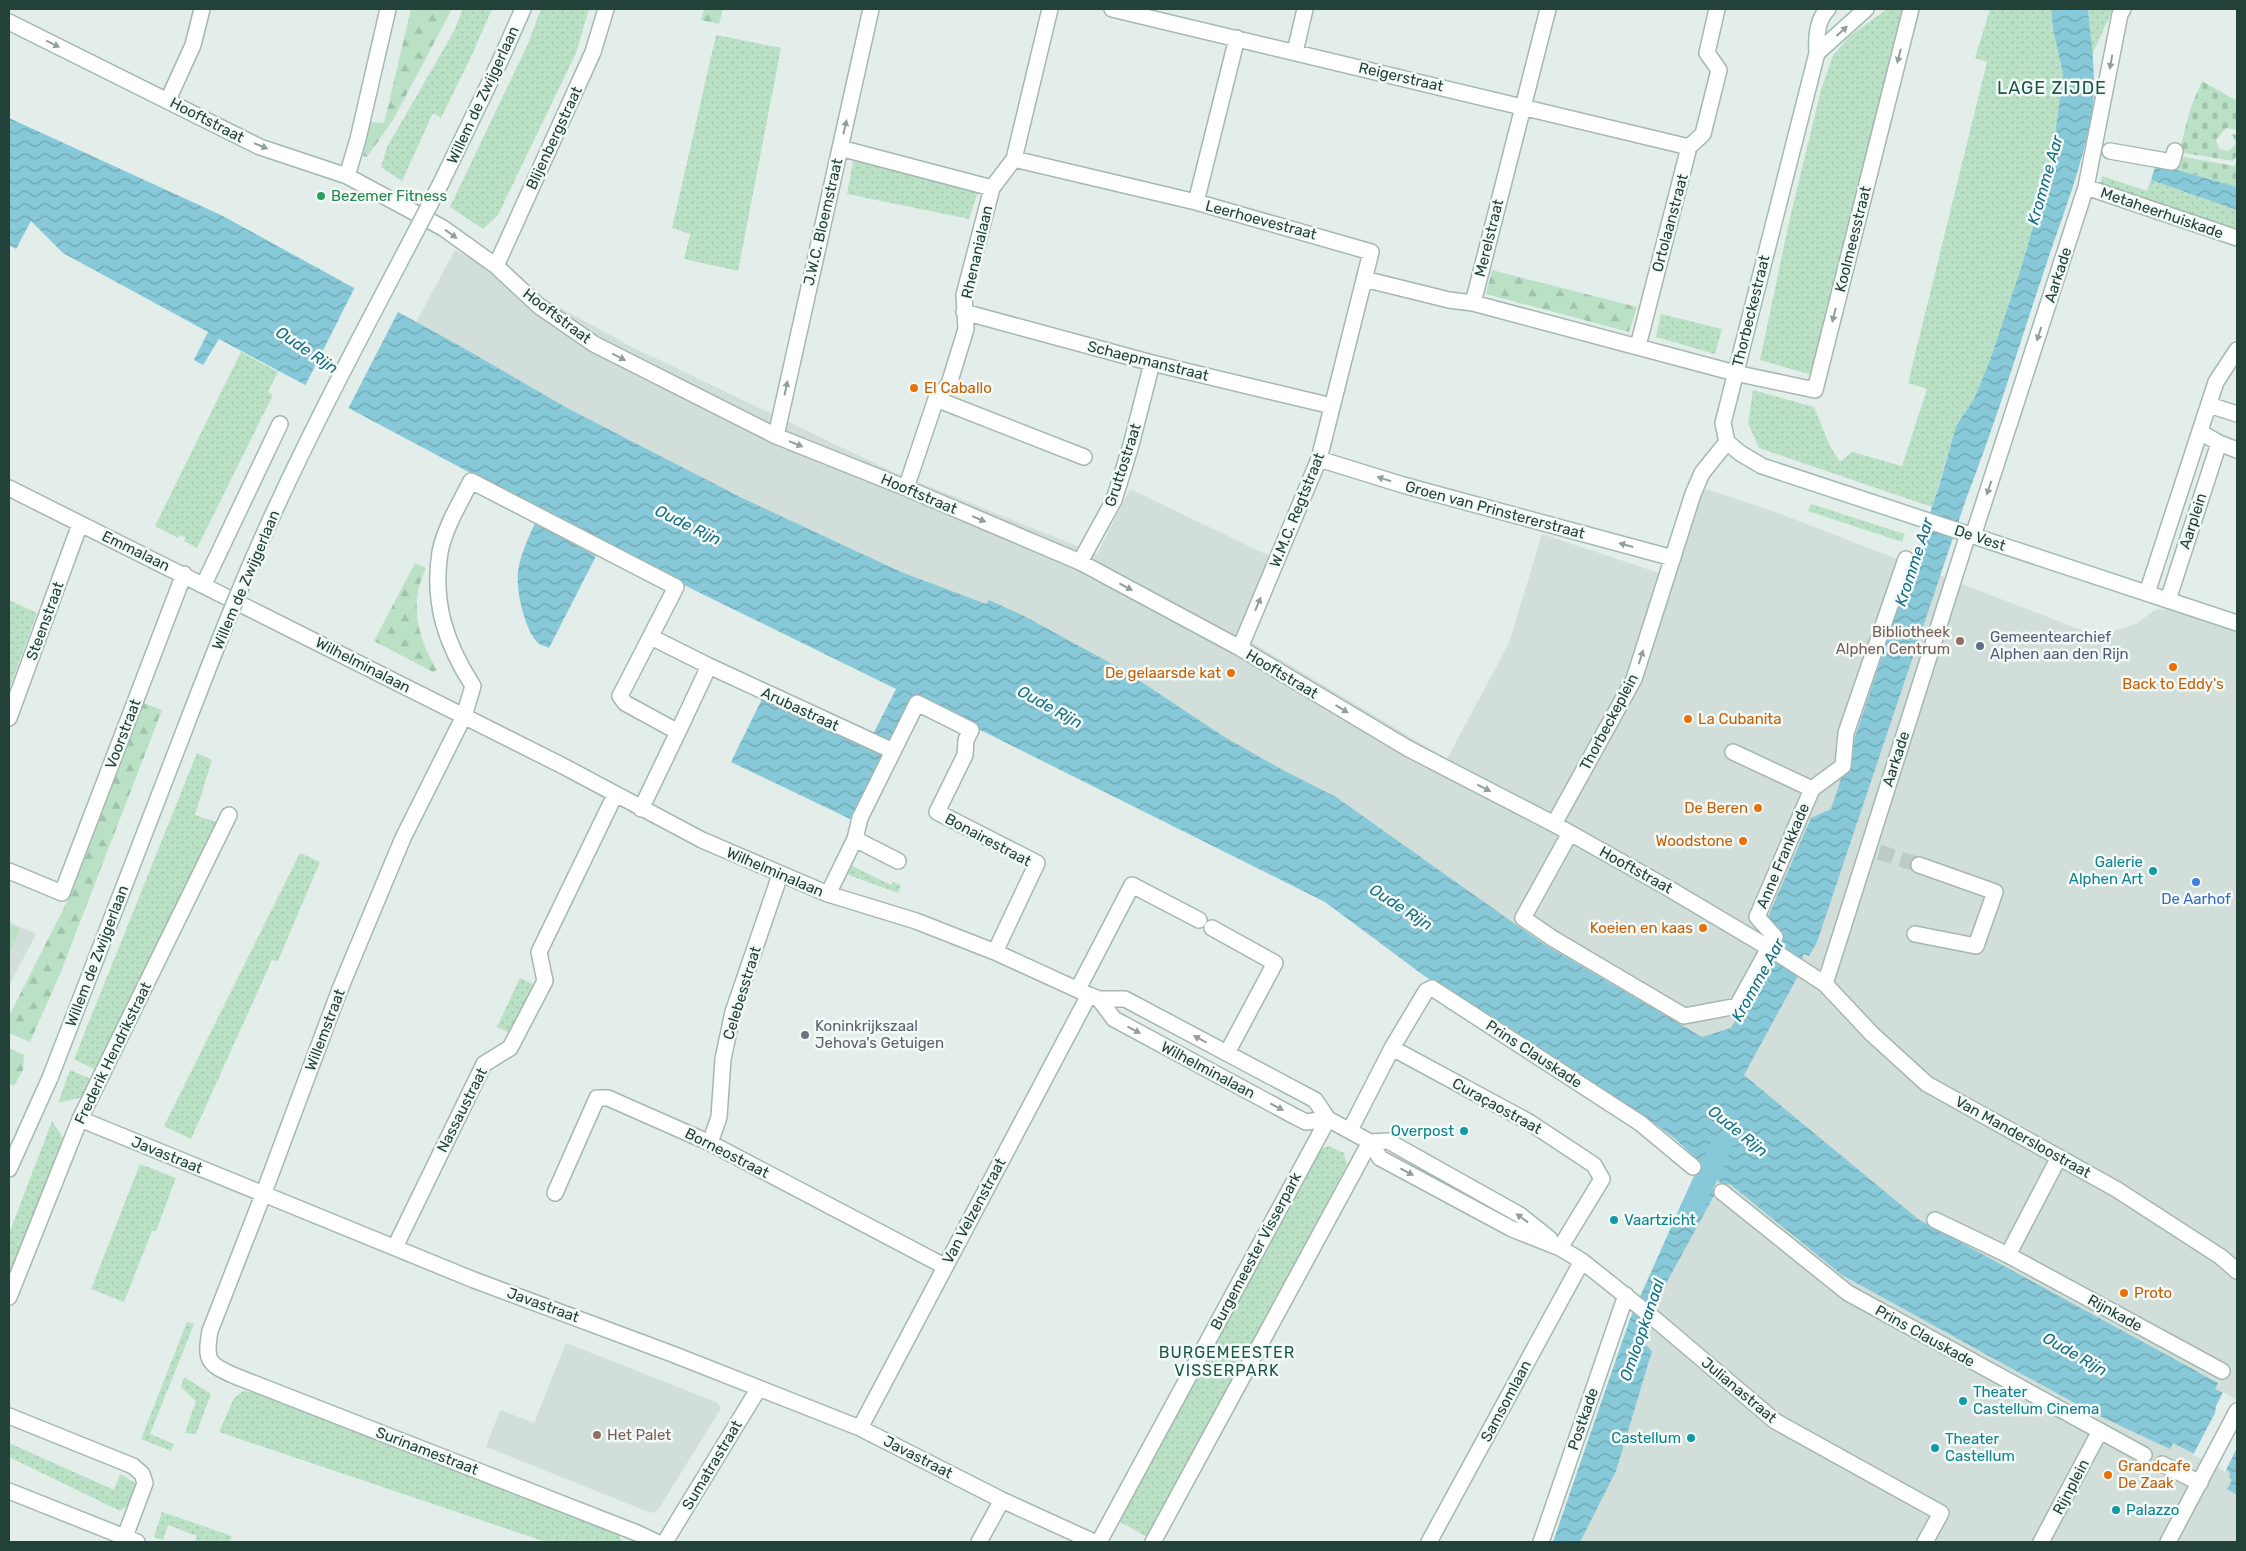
<svg xmlns="http://www.w3.org/2000/svg" width="2246" height="1551" font-family="Rubik,sans-serif">
	<defs>
		<pattern id="grass-dots" width="8" height="8" patternUnits="userSpaceOnUse" patternTransform="scale(1.25)"><rect width="8" height="8" fill="#bae1c6"/><path d="M2 2h.1M6 6h.1" fill="none" stroke="#a0c2ab" stroke-width="1.8" stroke-linecap="round"/></pattern>
		<pattern id="forest-firs" width="22" height="20" patternUnits="userSpaceOnUse" patternTransform="scale(1.25)"><rect width="22" height="20" fill="#bae1c6"/><path d="M5 1l3.5 6h-7zM16 11l3.5 6h-7z" fill="#a0c2ab"/></pattern>
		<pattern id="cemetery-stones" width="16" height="16" patternUnits="userSpaceOnUse" patternTransform="scale(1.25)"><rect width="16" height="16" fill="#bae1c6"/><path d="M2 7V4a2 2 0 0 1 4 0v3zM10 15v-3a2 2 0 0 1 4 0v3z" fill="#a0c2ab"/></pattern>
		<pattern id="water-waves" width="16" height="10" patternUnits="userSpaceOnUse" patternTransform="scale(1.25)"><rect width="16" height="10" fill="#87c9d8"/><path d="M0 5q4-4 8 0t8 0" fill="none" stroke="#6ea5b0"/></pattern>
	</defs>
	<rect width="100%" height="100%" fill="#e3eeea"/>
	<path fill="#d1ded9" d="M455,250L630,346L893,472L1097,554L1130,489L1280,561L1246,639L1447,759L1509,643L1542,534L1662,574L1691,484L1778,513L2097,636L2136,624L2155,610L2179,609L2237,628V1542H1570L1648,1315L1753,1087L892,592L414,326Z
		M9,922L36,934L9,986Z
		M566,1343L716,1402L721,1408L658,1510L651,1513L486,1447L500,1410L534,1423Z"/>
	<path fill="url(#grass-dots)" d="M463,9H492L470,59L441,118L433,113L402,181L381,167L387,147L454,31Z
		M541,9H589L576,53L498,215L483,229L450,207L527,46Z
		M1887,9H1905L1812,375L1760,360L1789,222L1821,90L1833,55L1850,36Z
		M1990,9H2051L2053,29L2063,74L2051,165L2021,268L1990,360L1974,399L1956,426L1932,507L1759,448L1748,423L1753,390L1814,407L1829,444L1840,462L1852,452L1902,466L1927,389L1908,383L1987,62L1975,58Z
		M2088,9H2113L2092,55V54Z
		M716,35L781,48L738,271L684,259L690,234L672,228Z
		M854,157L979,189L969,219L847,194Z
		M2102,176L2147,191L2151,180L2237,210V229L2100,184Z
		M1661,314L1722,329L1715,354L1656,337Z
		M241,352L278,372L268,392L273,395L197,548L184,541L186,538L180,535L178,538L155,526Z
		M1811,504L1905,534L1902,542L1808,511Z
		M9,600L37,613L9,690Z
		M197,753L212,760L195,815L217,822L96,1070L74,1059Z
		M300,853L320,862L278,961L272,960L191,1139L164,1126Z
		M848,864L891,885L893,882L901,885L898,893L843,873Z
		M520,978L535,985L512,1034L497,1027Z
		M70,1070L91,1079L83,1097L58,1103Z
		M52,1121L64,1139L9,1276V1234Z
		M1329,1146L1344,1153L1347,1165L1150,1539L1117,1520L1321,1149Z
		M140,1164L176,1178L156,1231H152L124,1302L91,1289Z
		M187,1322L194,1324L150,1434L174,1444L171,1451L141,1439Z
		M184,1377L211,1394L196,1434L185,1433L196,1401L181,1387Z
		M243,1391L259,1393L617,1533L623,1542H546L219,1432L234,1398Z
		M9,1443L114,1490L120,1474L135,1483L131,1503L120,1511L9,1457Z
		M162,1512L232,1536L230,1542H195L197,1536L168,1525L163,1540L154,1537Z"/>
	<path fill="url(#forest-firs)" d="M411,9H452L393,120L367,157L363,156L370,122L384,123Z
		M704,9H723L719,24L701,20Z
		M1492,270L1637,307L1629,332L1486,294Z
		M415,563L426,568C409,604 417,637 437,670L433,672L374,641Z
		M144,703L162,710L60,974L30,1042L9,1033V1016L72,892Z
		M9,1048L24,1055L23,1070L14,1086L9,1083Z"/>
	<path fill="url(#cemetery-stones)" d="M2202,81L2237,101V130L2226,128L2216,140L2219,149L2229,151L2236,143L2232,134L2237,135V155L2233,161L2179,152L2191,107Z
		M2179,156L2234,166L2237,163V187L2176,170Z"/>
	<path fill="#bae1c6" d="M9,924L20,929L9,954Z"/>
	<path fill="url(#water-waves)" d="M2051,9H2088C2091,45 2098,82 2091,118C2081,171 2060,222 2043,274C2018,349 1995,425 1966,499L1817,942L1809,956L1804,954L1794,972L1798,976L1744,1075L1918,1219L2218,1383L2215,1389L2237,1400V1495L2227,1489L2232,1480L2229,1478L2230,1472L2173,1443L2170,1449L2089,1411L1842,1275L1730,1184L1723,1185L1699,1164L1697,1159L1674,1138L1645,1116L1535,1049L1423,975L1325,902L912,696L850,819L731,762L763,697L867,746L896,689L698,592L576,529L570,542L596,556L549,648C545,646 540,645 538,643C524,629 516,590 518,572C520,555 528,539 535,523L561,537L568,525L219,339L203,365L194,360L208,332L63,253L31,221L16,249L9,245V118L221,215L460,346L567,408L742,498L901,572L986,604L989,600L1024,616L1125,671L1223,736L1279,768L1336,797L1542,943L1702,1037L1731,1028L1770,960L1776,962L1786,944L1781,940L1784,936L1768,917L1811,818L1831,809L1939,486L1956,426L1974,399L1990,360L2021,268L2051,165L2063,74L2053,29Z
		M2156,164L2237,187V210L2151,180Z
		M1694,1176L1716,1192L1668,1280L1643,1342L1652,1351L1616,1471L1580,1542H1553L1630,1319Z"/>
	<path fill="#e3eeea" d="M355,287L399,310L347,411L304,388Z
		M2223,1392L2237,1400V1448L2225,1472L2193,1455L2215,1413L2216,1406Z"/>
	<g fill="none" stroke-linecap="round" stroke-linejoin="round">
		<path stroke="#87c9d8" stroke-width="22" d="M1690,1211L1722,1145"/>
		<path stroke="#bccbc7" stroke-width="15" stroke-dasharray="15 8" stroke-linecap="butt" d="M1879,852L1919,865"/>
		<defs>
			<path id="street" d="M1112,9L1689,147
				M9,22L260,147L347,176L443,228L496,266L539,306L594,344L776,436L906,488L1080,562L1240,648L1409,749L1554,824L1668,888L1774,951L1825,984L1872,1034L1927,1084L2116,1189L2221,1257L2237,1271
				M1295,52L1305,9
				M168,100L193,45L202,9
				M840,148L992,188
				M2110,151L2172,162L2175,151
				M1014,159L1196,202L1371,252L1319,459L1240,648
				M347,176L358,139L388,9
				M2086,187L2237,238
				M1196,202L1237,38
				M496,266L593,52L606,9
				M1364,279L1449,300L1473,303L1735,373L1815,390L1911,9
				M1473,303L1548,9
				M964,312L1152,363L1332,406
				M1638,346L1689,147L1703,134L1719,70L1707,53L1717,9
				M936,399L1084,457
				M2209,405L2237,414
				M2200,432L2219,443L2237,450
				M776,436L871,9
				M1319,459L1403,485L1673,558
				M9,488L563,766L702,840L828,894L916,921L995,952L1089,995L1099,999H1125L1315,1100L1328,1119L1370,1142L1380,1158L1512,1229L1560,1248L1582,1261L1656,1320L1775,1421L1941,1513L1925,1542
				M906,488L936,399L949,384L966,329L964,295L992,188L1014,159L1050,9
				M1973,536L2086,187L2120,14L2123,9
				M1080,562L1114,500L1131,445L1152,363
				M204,584L280,424
				M2147,593L2216,382L2237,350
				M2168,600L2219,443
				M651,637L709,666L678,732
				M709,666L893,751
				M9,718L80,524
				M1733,752L1812,789
				M641,809L678,732L625,703L620,696L676,587L471,481C460,503 445,527 440,552C432,603 446,644 473,686L464,716L403,838L340,989L263,1195L210,1331C205,1360 207,1364 235,1376L637,1533L656,1542
				M1554,824L1634,679L1693,494L1702,473L1727,442
				M1570,833L1523,918L1552,938L1684,1016L1737,1006L1775,937L1757,917L1812,789L1843,766L1846,733L1906,559
				M855,839L860,818L917,703L971,730L966,740L965,755L937,812L1037,863L995,952
				M9,871L62,893L184,574
				M828,894L855,839L898,861
				M1212,928L1275,963L1227,1053
				M1915,934L1976,946L1995,892L1919,865
				M1825,984L1968,534
				M1078,989L1132,885L1199,920
				M1099,999L1114,1019L1294,1116L1306,1122L1328,1119
				M1392,1048L1529,1122L1594,1165L1602,1179L1560,1248
				M80,1119L474,1280L675,1355L860,1428L1002,1500L1094,1542
				M1350,1130L1392,1048L1426,991L1432,988L1640,1123L1693,1167
				M1370,1142L1388,1141L1520,1215L1550,1239
				M710,1143L719,1117L723,1059L733,1012L780,875
				M2059,1157L2008,1255L2222,1371
				M1722,1192L1848,1293L2144,1455
				M555,1193L597,1098H608L710,1143L944,1266
				M1935,1220L2008,1255
				M395,1247L484,1064L510,1048L545,981L539,952L615,795
				M9,1297L80,1119L229,815
				M9,1416L133,1466L142,1474L145,1483L123,1542
				M860,1428L1089,995
				M2162,1464L2200,1483
				M9,1491L137,1542
				M665,1542L759,1388
				M979,1542L1002,1500
				M1099,1542L1328,1119
				M1153,1542L1370,1142
				M1429,1542L1582,1261
				M1541,1542L1626,1295
				M2041,1542L2100,1431
				M2168,1542L2237,1411"/>
			<path id="secondary" d="M1828,9C1817,19 1816,38 1817,53L1723,423L1727,442L1740,453L1762,466L2237,623
				M1817,53L1866,9
				M441,183L500,61L523,9
				M9,1169L50,1078L184,731"/>
		</defs>
		<use href="#street" stroke="#a5b7b1" stroke-width="18"/>
		<use href="#secondary" stroke="#a0bbb2" stroke-width="18"/>
		<use href="#street" stroke="#fff" stroke-width="15"/>
		<use href="#secondary" stroke="#fff" stroke-width="15"/>
		<defs>
			<path id="secondary-bridge" d="M184,731C207,671 230,611 256,552C311,426 378,305 441,183"/>
		</defs>
		<use href="#secondary-bridge" stroke="#a0bbb2" stroke-width="18" stroke-linecap="butt"/>
		<use href="#secondary-bridge" stroke="#fff" stroke-width="15"/>
	</g>
	<defs><path id="oneway-solid" d="M-6-.8H1V-3.2L6.5 0L1 3.2V.8H-6Z" transform="scale(1.25)"/></defs>
	<g fill="#90a09c">
		<use href="#oneway-solid" transform="translate(1842 31) rotate(-42)"/>
		<use href="#oneway-solid" transform="translate(53 44) rotate(26)"/>
		<use href="#oneway-solid" transform="translate(1899 56) rotate(104)"/>
		<use href="#oneway-solid" transform="translate(2111 62) rotate(100)"/>
		<use href="#oneway-solid" transform="translate(845 127) rotate(-77)"/>
		<use href="#oneway-solid" transform="translate(261 146) rotate(22)"/>
		<use href="#oneway-solid" transform="translate(451 234) rotate(36)"/>
		<use href="#oneway-solid" transform="translate(1834 315) rotate(104)"/>
		<use href="#oneway-solid" transform="translate(2039 334) rotate(108)"/>
		<use href="#oneway-solid" transform="translate(619 357) rotate(27)"/>
		<use href="#oneway-solid" transform="translate(786 388) rotate(-78)"/>
		<use href="#oneway-solid" transform="translate(796 444) rotate(22)"/>
		<use href="#oneway-solid" transform="translate(1384 479) rotate(-162)"/>
		<use href="#oneway-solid" transform="translate(1989 488) rotate(108)"/>
		<use href="#oneway-solid" transform="translate(979 519) rotate(23)"/>
		<use href="#oneway-solid" transform="translate(1626 545) rotate(-165)"/>
		<use href="#oneway-solid" transform="translate(1126 587) rotate(28)"/>
		<use href="#oneway-solid" transform="translate(1258 604) rotate(-67)"/>
		<use href="#oneway-solid" transform="translate(1641 657) rotate(-72)"/>
		<use href="#oneway-solid" transform="translate(1342 709) rotate(31)"/>
		<use href="#oneway-solid" transform="translate(1484 788) rotate(27)"/>
		<use href="#oneway-solid" transform="translate(1134 1030) rotate(28)"/>
		<use href="#oneway-solid" transform="translate(1200 1039) rotate(-152)"/>
		<use href="#oneway-solid" transform="translate(1277 1107) rotate(28)"/>
		<use href="#oneway-solid" transform="translate(1407 1172) rotate(28)"/>
		<use href="#oneway-solid" transform="translate(1522 1218) rotate(-144)"/>
	</g>
	<circle fill="#2e9e5b" stroke="#f4faf7" stroke-width="2" cx="321" cy="196" r="5"/>
	<g fill="#e8710a" stroke="#f4faf7" stroke-width="2">
		<circle cx="914" cy="388" r="5"/>
		<circle cx="2173" cy="667" r="5"/>
		<circle cx="1231" cy="673" r="5"/>
		<circle cx="1688" cy="719" r="5"/>
		<circle cx="1758" cy="808" r="5"/>
		<circle cx="1743" cy="841" r="5"/>
		<circle cx="1703" cy="928" r="5"/>
		<circle cx="2124" cy="1293" r="5"/>
		<circle cx="2108" cy="1475" r="5"/>
	</g>
	<g fill="#8d6e63" stroke="#f4faf7" stroke-width="2">
		<circle cx="1960" cy="641" r="5"/>
		<circle cx="597" cy="1435" r="5"/>
	</g>
	<circle fill="#5c6f8a" stroke="#f4faf7" stroke-width="2" cx="1980" cy="646" r="5"/>
	<g fill="#0f9aa8" stroke="#f4faf7" stroke-width="2">
		<circle cx="2153" cy="871" r="5"/>
		<circle cx="1464" cy="1131" r="5"/>
		<circle cx="1614" cy="1220" r="5"/>
		<circle cx="1963" cy="1401" r="5"/>
		<circle cx="1691" cy="1438" r="5"/>
		<circle cx="1935" cy="1448" r="5"/>
		<circle cx="2116" cy="1510" r="5"/>
	</g>
	<circle fill="#3f7fe0" stroke="#f4faf7" stroke-width="2" cx="2196" cy="882" r="5"/>
	<circle fill="#6b7280" stroke="#f4faf7" stroke-width="2" cx="805" cy="1035" r="5"/>
	<g text-anchor="middle" dominant-baseline="central" stroke-width="5" stroke-linejoin="round" paint-order="stroke">
		<g font-size="15" fill="#214139" stroke="#f4faf7">
			<text transform="translate(1401 77) rotate(13)">Reigerstraat</text>
			<text transform="translate(483 95) rotate(-65)">Willem de Zwijgerlaan</text>
			<text transform="translate(207 120) rotate(27)">Hooftstraat</text>
			<text transform="translate(554 138) rotate(-65)">Blijenbergstraat</text>
			<text transform="translate(2162 213) rotate(19)">Metaheerhuiskade</text>
			<text transform="translate(1261 220) rotate(15)">Leerhoevestraat</text>
			<text transform="translate(823 222) rotate(-77)">J.W.C. Bloemstraat</text>
			<text transform="translate(1670 223) rotate(-75)">Ortolaanstraat</text>
			<text transform="translate(1489 238) rotate(-76)">Merelstraat</text>
			<text transform="translate(1853 239) rotate(-76)">Koolmeesstraat</text>
			<text transform="translate(977 252) rotate(-77)">Rhenanialaan</text>
			<text transform="translate(2058 275) rotate(-72)">Aarkade</text>
			<text transform="translate(1751 311) rotate(-76)">Thorbeckestraat</text>
			<text transform="translate(557 316) rotate(37)">Hooftstraat</text>
			<text transform="translate(1148 361) rotate(14)">Schaepmanstraat</text>
			<text transform="translate(1123 465) rotate(-72)">Gruttostraat</text>
			<text transform="translate(919 494) rotate(23)">Hooftstraat</text>
			<text transform="translate(1297 510) rotate(-68)">W.M.C. Regtstraat</text>
			<text transform="translate(1495 510) rotate(15)">Groen van Prinstererstraat</text>
			<text transform="translate(2193 521) rotate(-72)">Aarplein</text>
			<text transform="translate(1980 538) rotate(18)">De Vest</text>
			<text transform="translate(136 551) rotate(26)">Emmalaan</text>
			<text transform="translate(246 580) rotate(-67)">Willem de Zwijgerlaan</text>
			<text transform="translate(45 621) rotate(-70)">Steenstraat</text>
			<text transform="translate(363 665) rotate(27)">Wilhelminalaan</text>
			<text transform="translate(1282 674) rotate(31)">Hooftstraat</text>
			<text transform="translate(800 709) rotate(25)">Arubastraat</text>
			<text transform="translate(1609 722) rotate(-62)">Thorbeckeplein</text>
			<text transform="translate(123 734) rotate(-69)">Voorstraat</text>
			<text transform="translate(1896 759) rotate(-72)">Aarkade</text>
			<text transform="translate(988 840) rotate(28)">Bonairestraat</text>
			<text transform="translate(1783 856) rotate(-67)">Anne Frankkade</text>
			<text transform="translate(1636 870) rotate(29)">Hooftstraat</text>
			<text transform="translate(775 872) rotate(23)">Wilhelminalaan</text>
			<text transform="translate(97 956) rotate(-69)">Willem de Zwijgerlaan</text>
			<text transform="translate(742 993) rotate(-73)">Celebesstraat</text>
			<text transform="translate(325 1030) rotate(-69)">Willemstraat</text>
			<text transform="translate(113 1053) rotate(-64)">Frederik Hendrikstraat</text>
			<text transform="translate(1534 1054) rotate(33)">Prins Clauskade</text>
			<text transform="translate(1208 1070) rotate(28)">Wilhelminalaan</text>
			<text transform="translate(1497 1106) rotate(29)">Curaçaostraat</text>
			<text transform="translate(462 1110) rotate(-63)">Nassaustraat</text>
			<text transform="translate(2023 1137) rotate(29)">Van Mandersloostraat</text>
			<text transform="translate(727 1153) rotate(27)">Borneostraat</text>
			<text transform="translate(167 1155) rotate(22)">Javastraat</text>
			<text transform="translate(974 1211) rotate(-62)">Van Velzenstraat</text>
			<text transform="translate(1256 1251) rotate(-62)">Burgemeester Visserpark</text>
			<text transform="translate(543 1305) rotate(20)">Javastraat</text>
			<text transform="translate(2115 1313) rotate(29)">Rijnkade</text>
			<text transform="translate(1925 1336) rotate(29)">Prins Clauskade</text>
			<text transform="translate(1739 1390) rotate(40)">Julianastraat</text>
			<text transform="translate(1506 1401) rotate(-62)">Samsomlaan</text>
			<text transform="translate(1583 1419) rotate(-71)">Postkade</text>
			<text transform="translate(427 1451) rotate(21)">Surinamestraat</text>
			<text transform="translate(918 1457) rotate(27)">Javastraat</text>
			<text transform="translate(712 1465) rotate(-59)">Sumatrastraat</text>
			<text transform="translate(2071 1487) rotate(-62)">Rijnplein</text>
		</g>
		<g font-size="15" fill="#27864d" stroke="#f4faf7" text-anchor="start">
			<text x="331" y="196">Bezemer Fitness</text>
		</g>
		<g font-size="15" fill="#c56008" stroke="#f4faf7" text-anchor="start">
			<text x="924" y="388">El Caballo</text>
			<text x="1221" y="673" text-anchor="end">De gelaarsde kat</text>
			<text x="2173" y="684" text-anchor="middle">Back to Eddy's</text>
			<text x="1698" y="719">La Cubanita</text>
			<text x="1748" y="808" text-anchor="end">De Beren</text>
			<text x="1733" y="841" text-anchor="end">Woodstone</text>
			<text x="1693" y="928" text-anchor="end">Koeien en kaas</text>
			<text x="2134" y="1293">Proto</text>
			<text x="2118" y="1466">Grandcafe<tspan x="2118" dy="17">De Zaak</tspan></text>
		</g>
		<g font-size="15" fill="#785e54" stroke="#f4faf7" text-anchor="end">
			<text x="1950" y="632">Bibliotheek<tspan x="1950" dy="17">Alphen Centrum</tspan></text>
			<text x="607" y="1435" text-anchor="start">Het Palet</text>
		</g>
		<g font-size="15" fill="#4e5e75" stroke="#f4faf7" text-anchor="start">
			<text x="1990" y="637">Gemeentearchief<tspan x="1990" dy="17">Alphen aan den Rijn</tspan></text>
		</g>
		<g font-size="15" fill="#0d838f" stroke="#f4faf7" text-anchor="start">
			<text x="2143" y="862" text-anchor="end">Galerie<tspan x="2143" dy="17">Alphen Art</tspan></text>
			<text x="1454" y="1131" text-anchor="end">Overpost</text>
			<text x="1624" y="1220">Vaartzicht</text>
			<text x="1973" y="1392">Theater<tspan x="1973" dy="17">Castellum Cinema</tspan></text>
			<text x="1681" y="1438" text-anchor="end">Castellum</text>
			<text x="1945" y="1439">Theater<tspan x="1945" dy="17">Castellum</tspan></text>
			<text x="2126" y="1510">Palazzo</text>
		</g>
		<g font-size="15" fill="#366cbe" stroke="#f4faf7">
			<text x="2196" y="899">De Aarhof</text>
		</g>
		<g font-size="15" fill="#5b616d" stroke="#f4faf7" text-anchor="start">
			<text x="815" y="1026">Koninkrijkszaal<tspan x="815" dy="17">Jehova's Getuigen</tspan></text>
		</g>
		<g font-size="16" font-style="italic" fill="#156e83" stroke="#f4faf7">
			<text transform="translate(2045 180) rotate(-74)">Kromme Aar</text>
			<text transform="translate(307 350) rotate(34)">Oude Rijn</text>
			<text transform="translate(688 525) rotate(26)">Oude Rijn</text>
			<text transform="translate(1914 562) rotate(-72)">Kromme Aar</text>
			<text transform="translate(1050 707) rotate(29)">Oude Rijn</text>
			<text transform="translate(1401 907) rotate(33)">Oude Rijn</text>
			<text transform="translate(1758 980) rotate(-61)">Kromme Aar</text>
			<text transform="translate(1738 1131) rotate(39)">Oude Rijn</text>
			<text transform="translate(1642 1330) rotate(-71)">Omloopkanaal</text>
			<text transform="translate(2075 1354) rotate(30)">Oude Rijn</text>
		</g>
		<g font-size="16" letter-spacing="1" fill="#1b5649" stroke="#f4faf7">
			<text x="1227" y="1352">BURGEMEESTER<tspan x="1227" dy="18">VISSERPARK</tspan></text>
		</g>
		<g font-size="18" letter-spacing="1" fill="#1b5649" stroke="#f4faf7">
			<text x="2052" y="88">LAGE ZIJDE</text>
		</g>
	</g>
	<rect width="2246" height="1551" fill="none" stroke="#214139" stroke-width="20"/>
</svg>
